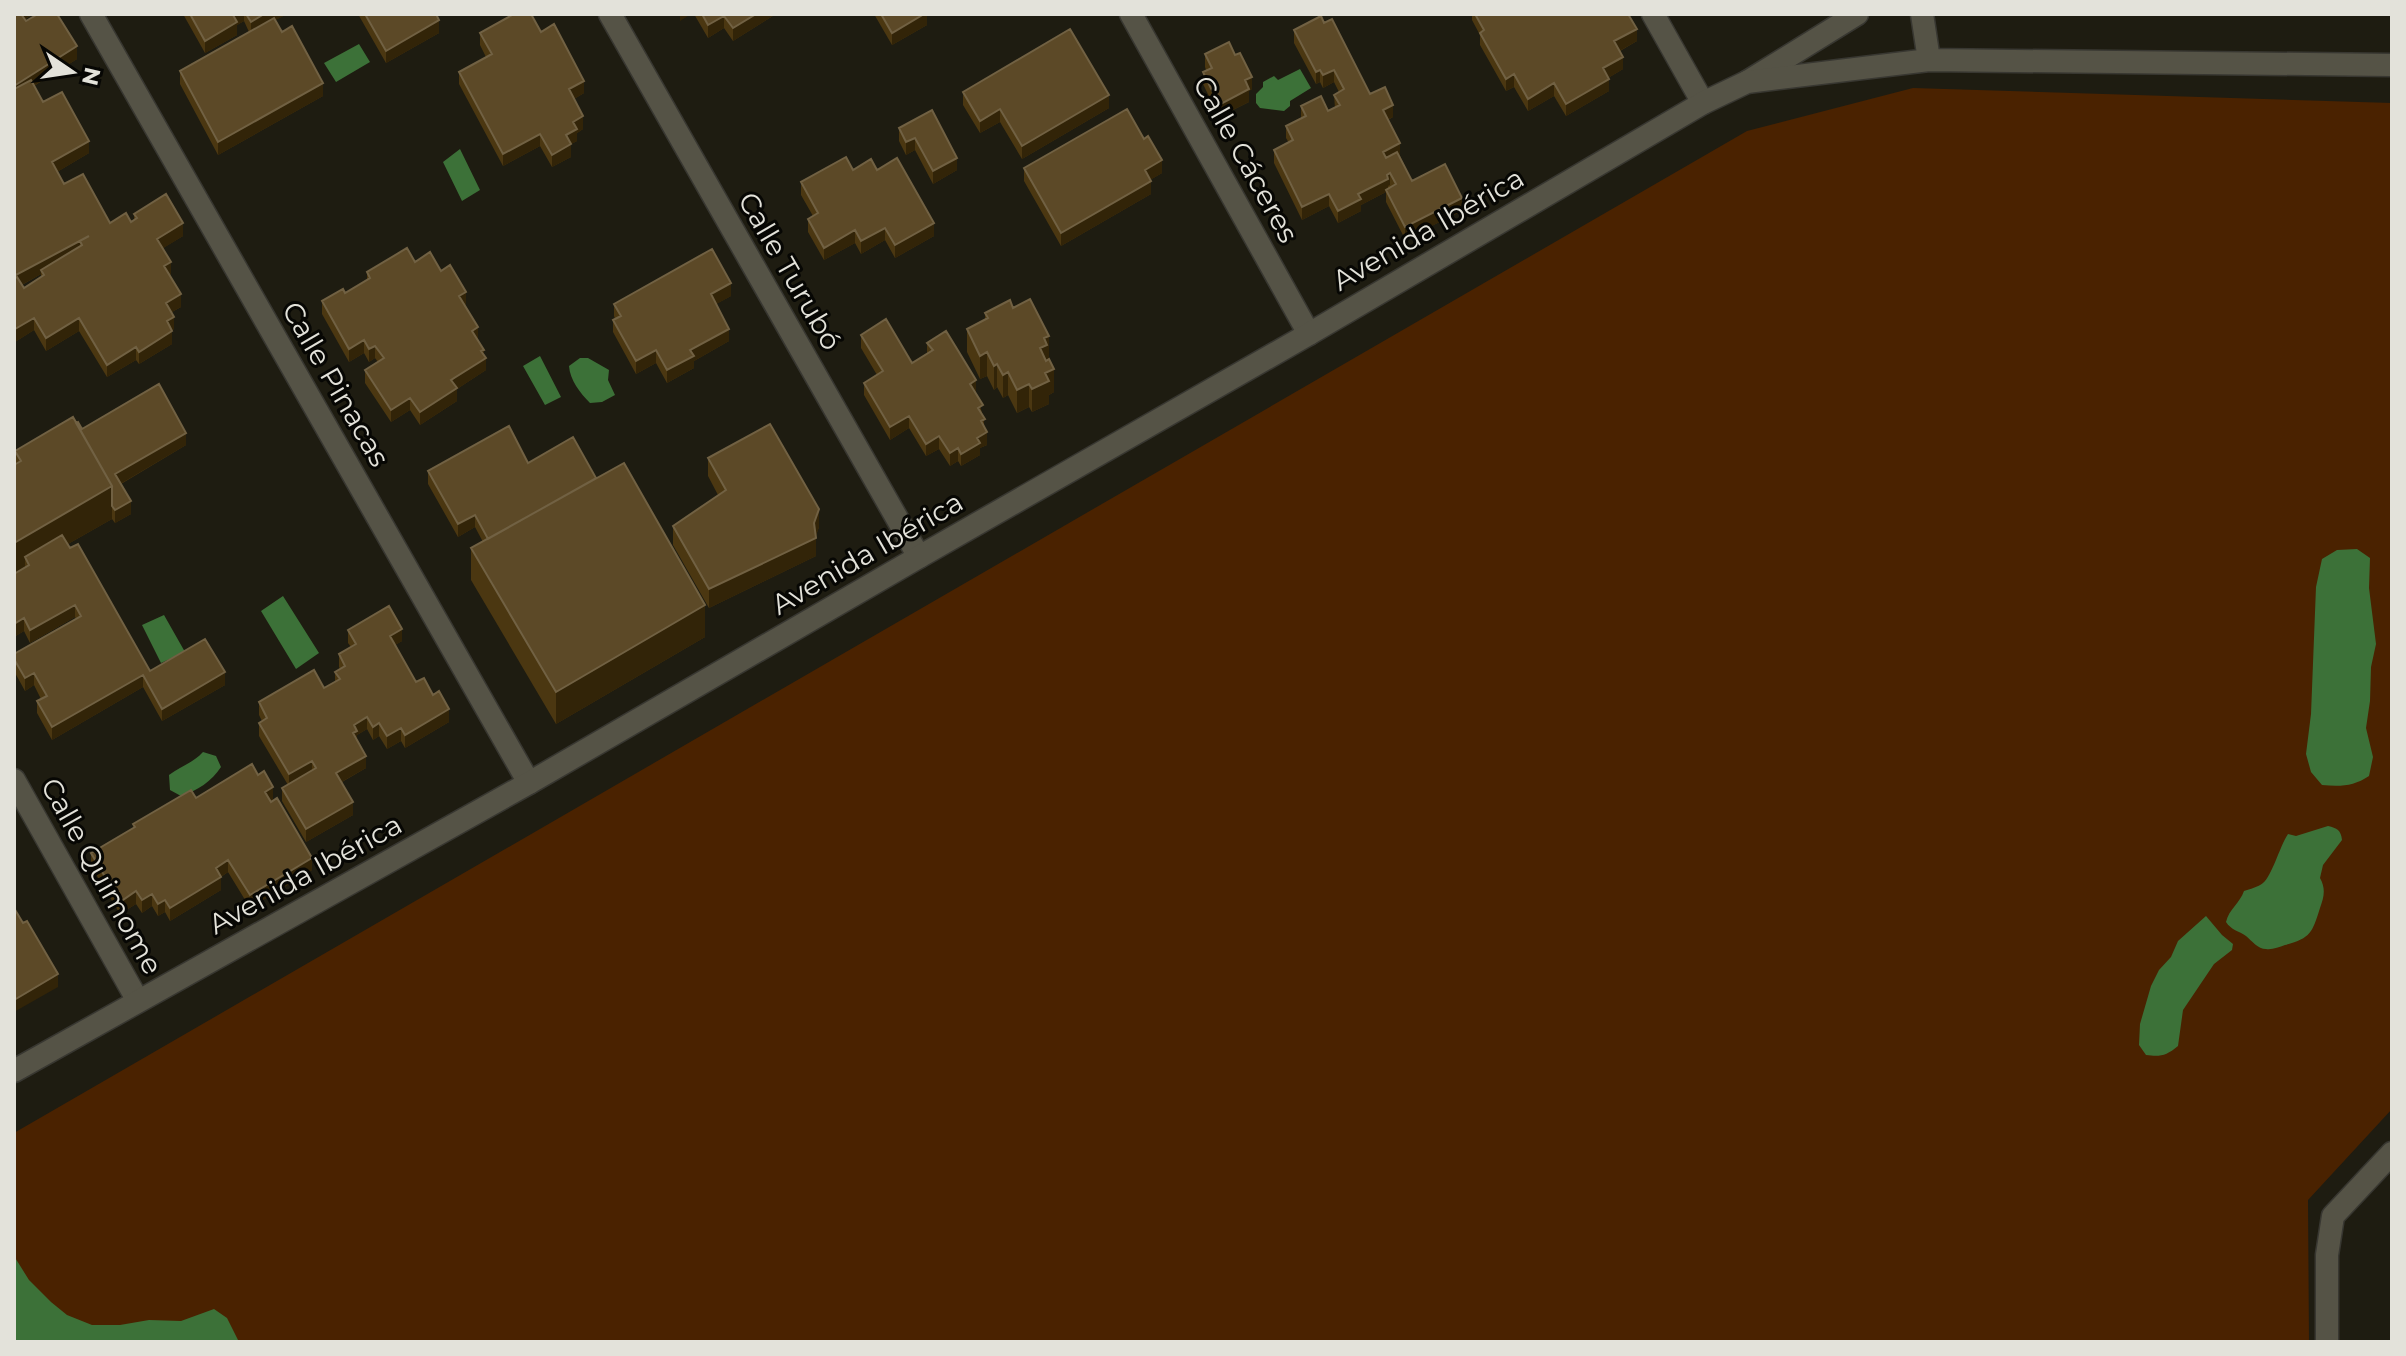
<svg xmlns="http://www.w3.org/2000/svg" width="2406" height="1356" font-family="Montserrat,sans-serif">
	<rect width="100%" height="100%" fill="#1e1c11"/>
	<path fill="#4a2200" d="M1913,88L2392,103V1109L2308,1200L2309,1342H14V1133L1747,131Z"/>
	<path fill="#3c7138" d="M359,44L370,62L336,82L324,63Z
		M1300,69L1311,88L1290,101V106L1284,111L1260,108L1256,103V94L1263,87V82L1274,76L1278,80Z
		M460,149L480,190L462,201L443,162Z
		M540,356L561,397L545,405L523,366Z
		M580,358H588L609,370L608,380L615,395L602,402L590,403C580,393 570,380 569,366Z
		M2357,549L2370,558L2369,588L2376,644L2371,667L2370,701L2366,728L2373,757L2369,776C2354,786 2341,787 2322,785L2311,772L2306,754L2311,714L2316,587L2322,559L2337,550Z
		M283,596L319,653L296,669L261,611Z
		M164,615L185,652L161,663L142,625Z
		M203,752L216,756L221,767C212,781 197,791 181,796L170,790L169,775C181,766 193,763 203,752Z
		M2328,826C2337,828 2341,830 2342,840L2323,865L2320,878C2326,889 2324,897 2320,908C2312,933 2311,938 2285,945C2279,947 2272,950 2266,949C2258,949 2252,941 2246,936C2239,931 2231,930 2226,922C2229,909 2240,903 2244,891C2250,889 2258,887 2263,883C2272,876 2279,848 2288,834L2296,836Z
		M2206,916L2222,935L2233,944L2232,950L2214,964L2183,1010L2178,1046C2166,1056 2160,1057 2146,1055L2139,1045L2140,1024L2151,986L2159,970L2171,957L2178,941Z
		M14,1256L29,1280L51,1302L67,1315L92,1325H120L149,1320L181,1321L214,1309L227,1318L239,1342H14Z"/>
	<g fill="none" stroke-linecap="round" stroke-linejoin="round">
		<defs>
			<path id="minor" d="M91,14L529,783
				M610,14L919,557
				M1131,14L1309,334
				M1653,14L1703,103
				M1747,82L1857,14
				M14,780L138,1001
				M2327,1342V1255L2333,1216L2392,1153"/>
			<path id="tertiary" d="M1922,14L1929,60
				M14,1071L529,783L919,557L1309,334L1703,103L1747,82L1929,60L2392,65"/>
		</defs>
		<use href="#minor" stroke="#383731" stroke-width="25"/>
		<use href="#tertiary" stroke="#383731" stroke-width="25"/>
		<use href="#minor" stroke="#555346" stroke-width="22"/>
		<use href="#tertiary" stroke="#555346" stroke-width="22"/>
	</g>
	<path fill="#4b3711" fill-rule="evenodd" d="M14,14H33L24,20L77,59L34,86L43,102L89,153L57,172L64,184L110,223L131,222L134,220V214L183,236L163,248L171,274L169,275L181,307L172,312L174,329L172,330V344L139,364L136,360L107,377L79,331L46,351L34,330L15,342L14,340ZM41,274V277L24,288L22,285Z
		M183,14H287L275,20L323,96L218,155L180,84V71L249,32L244,21L237,25V35L205,53Z
		M358,14H436L439,33L386,63Z
		M694,14H776L733,41L724,28L708,38Z
		M874,14H927V25L892,45Z
		M1472,14H1628L1637,41L1620,51L1623,69L1608,78L1609,91L1566,116L1554,96L1528,111L1514,87L1506,91L1480,45V35L1472,20Z
		M1324,23L1370,94L1393,117L1388,120L1400,156L1412,181L1462,211L1405,239L1386,202V192L1361,205V211L1338,223L1329,206L1302,220L1274,163V150L1289,143L1286,138V126L1301,118V106L1328,111L1335,108L1334,95L1339,92L1334,82L1323,88L1320,82L1316,84L1294,43V30Z
		M541,32L584,93L574,99L583,129L577,133V141L571,144V157L552,167L540,146L503,166L459,84V72L486,57L480,45V33Z
		M1205,54L1252,89L1249,91V102L1219,117L1203,84V72L1206,70L1205,67Z
		M963,92L1109,108L1022,159L1000,122L980,133L963,105Z
		M932,110L957,170L933,184L915,150L906,155L899,141V128Z
		M1144,139L1162,173L1150,180L1151,194L1061,246L1024,181V168Z
		M853,170H877L934,236L895,258L885,240L861,254L855,243L824,260L808,232V219L813,216L801,195V182Z
		M415,262L441,271L466,304L464,305L484,354L486,370L457,389V401L420,425L410,410L391,422L365,383V370L378,362L375,358L369,362L364,353L349,362L322,314V301L345,293L367,280V272Z
		M731,296L716,304L729,341L694,361V368L667,383L656,363L636,374L613,332V320L615,319L614,316V304Z
		M1013,308L1049,359L1054,392L1049,395V404L1032,412L1029,407L1017,413L1008,395L1003,398L997,387L994,390L987,376L980,379L967,352V329L985,320V313Z
		M861,335L912,363L927,353V343L976,393L983,416L987,445L980,448V455L961,466L958,461L950,466L939,449L926,456L909,428L890,440L864,395V383L877,375L861,348Z
		M76,423L82,429L186,445L121,484L131,514L115,523L112,519L68,544L150,671L225,685L162,721L143,687L52,740L37,713V701L41,699L34,685L25,691L14,671V654L76,619L75,617L30,643L24,631L14,637L15,451Z
		M708,458L819,527L816,535V556L709,608L673,545V526L718,495L708,476Z
		M528,463L596,478L705,637L556,724L471,580V548L483,542L475,527L458,537L428,484V471Z
		M348,630L402,641L395,645L416,682L449,722L405,748L401,741L387,749L379,736L373,740L367,729L357,735V741L366,768L342,782L353,815L306,842L282,801V788L288,785L259,736V723L262,721L259,715V702L324,688L335,682V672L340,669L339,667V654L351,647L348,643Z
		M196,798L271,801L312,870L250,908L228,872L221,877V890L170,921L165,912L158,916L152,906L142,913L136,904L120,914L91,866V853L133,828V824Z"/>
	<path fill="#322408" d="M19,14H33L19,23Z
		M235,14H244V21L237,25V35L205,53V41Z
		M264,14H287L251,34V22Z
		M680,14H691L680,21Z
		M756,14H776L733,41V28Z
		M924,14H927V25L892,45V33Z
		M724,16V28L708,38V25Z
		M439,20V33L386,63V51Z
		M1637,29V41L1614,54V41Z
		M77,46V59L14,98V86Z
		M1623,57V69L1603,81V68Z
		M1320,70V82L1316,84V72Z
		M1334,70V82L1323,88V75Z
		M1514,74V87L1506,91V79Z
		M1252,77V89L1249,91V102L1219,117V105L1245,80Z
		M1609,79V91L1566,116V104Z
		M584,81V93L569,102V89Z
		M323,83V96L218,155V142Z
		M1554,83V96L1528,111V99Z
		M1109,95V108L1022,159V146Z
		M1393,105V117L1383,122V110Z
		M1000,109V122L980,133V121Z
		M583,116V129L577,133V141L566,147V135L573,122Z
		M540,134V146L503,166V154Z
		M915,138V150L906,155V142Z
		M89,141V153L52,175V162Z
		M1400,143V156L1383,165V152Z
		M571,144V157L552,167V155Z
		M957,158V170L933,184V171Z
		M1162,160V173L1145,183V170Z
		M1390,173V185L1388,186V191L1386,190V192L1361,205V211L1338,223V211L1358,194Z
		M1151,181V194L1061,246V233Z
		M1329,194V206L1302,220V207Z
		M1462,198V211L1405,239V227Z
		M183,223V236L157,252V239Z
		M934,223V236L895,258V245Z
		M885,228V240L861,254V241Z
		M855,230V243L824,260V248Z
		M89,236L82,245L80,241V253L41,270V274L16,288V275Z
		M171,262V274L164,279V266Z
		M731,283V296L711,307V294Z
		M466,292V304L459,309V296Z
		M181,294V307L166,315V303Z
		M174,317V329L167,333V321Z
		M34,318V330L15,342V329Z
		M79,318V331L46,351V338Z
		M478,327V340L472,331Z
		M729,329V341L694,361V368L667,383V370L690,350Z
		M172,331V344L139,364V352Z
		M1049,336V359L1047,368L1040,348L1044,338Z
		M364,340V353L349,362V349Z
		M375,346V358L369,362V349Z
		M136,347V360L107,377V365Z
		M484,350V359L486,358V370L457,389V401L420,425V412Z
		M656,350V363L636,374V361Z
		M987,352V376L980,379V356Z
		M997,364V387L994,390V366Z
		M1054,369V392L1049,395V404L1032,412V389L1045,373Z
		M1008,372V395L1003,398V375Z
		M976,380V393L970,397V384Z
		M1029,384V407L1017,413V390Z
		M410,398V410L391,422V410Z
		M909,416V428L890,440V427Z
		M987,432V445L980,448V455L961,466V454L977,438Z
		M186,433V445L115,487V474Z
		M939,436V449L926,456V444Z
		M958,448V461L950,466V453Z
		M112,486V519L29,566L25,557V569L14,575V543Z
		M131,501V514L115,523V510Z
		M819,509V527L815,539L816,538V556L709,608V589L814,523Z
		M475,515V527L458,537V524Z
		M75,605V617L30,643V630Z
		M705,605V637L556,724V692Z
		M24,618V631L14,637V624Z
		M402,629V641L390,648V636Z
		M225,672V685L162,721V709Z
		M34,673V685L25,691V678Z
		M143,675V687L52,740V727Z
		M449,709V722L405,748V735Z
		M367,717V729L357,735V743L353,746L354,725Z
		M379,723V736L373,740V727Z
		M401,728V741L387,749V736Z
		M366,756V768L336,785V773Z
		M312,761V773L289,787V774Z
		M273,787V800L265,804V792Z
		M353,802V815L306,842V829Z
		M312,858V870L250,908V895Z
		M228,860V872L216,880V868Z
		M221,877V890L170,921V908Z
		M136,891V904L120,914V902Z
		M152,894V906L142,913V900Z
		M165,900V912L158,916V904Z
		M58,974V987L14,1012V1000Z"/>
	<path fill="#5c4927" stroke="#716143" stroke-width="2" d="M14,14H21L26,21L38,14H57L77,46L14,86Z
		M190,14H235L233,15L237,22L205,41Z
		M246,14H264L251,22Z
		M365,14H436L439,20L386,51Z
		M514,14H531L541,32L554,24L584,81L569,89L583,116L573,122L577,129L566,135L571,144L552,155L540,134L503,154L459,72L492,54L480,33Z
		M702,14H756L733,28L724,16L708,25Z
		M881,14H924L892,33Z
		M1475,14H1628L1637,29L1614,41L1623,57L1603,68L1609,79L1566,104L1554,83L1528,99L1514,74L1506,79L1480,33L1484,30Z
		M1321,16L1324,23L1332,19L1370,94L1385,87L1393,105L1383,110L1400,143L1383,152L1386,158L1397,152L1412,181L1445,164L1462,198L1405,227L1386,190L1396,184L1390,173L1387,175L1388,179L1358,194L1361,199L1338,211L1329,194L1302,207L1274,150L1293,140L1286,126L1306,116L1301,106L1321,96L1328,111L1340,105L1334,95L1344,89L1334,70L1323,75L1320,70L1316,72L1294,30Z
		M274,18L282,32L292,26L323,83L218,142L180,71Z
		M1070,29L1109,95L1022,146L1000,109L980,121L963,92Z
		M1229,42L1235,55L1240,53L1252,77L1245,80L1249,89L1219,105L1203,72L1212,68L1205,54Z
		M31,80L43,102L62,92L89,141L52,162L64,184L83,174L110,223L126,213L131,222L137,218L134,214L166,194L183,223L157,239L171,262L164,266L181,294L166,303L174,317L167,321L172,331L139,352L136,347L107,365L79,318L46,338L34,318L15,329L14,328V279L17,277L24,288L44,275L41,270L82,245L80,241L89,236L16,275L14,272V89Z
		M1127,109L1144,139L1148,136L1162,160L1145,170L1151,181L1061,233L1024,168Z
		M932,110L957,158L933,171L915,138L906,142L899,128Z
		M846,157L853,170L871,159L877,170L897,158L934,223L895,245L885,228L861,241L855,230L824,248L808,219L818,213L801,182Z
		M407,248L415,262L430,252L441,271L450,265L466,292L459,296L478,327L472,331L484,350L481,351L486,358L451,380L457,388L420,412L410,398L391,410L365,370L384,358L375,346L369,349L364,340L349,349L322,301L343,289L345,293L370,278L367,272Z
		M712,249L731,283L711,294L729,329L690,350L694,356L667,370L656,350L636,361L613,320L621,316L614,304Z
		M1030,299L1049,336L1044,338L1047,345L1040,348L1046,361L1049,359L1054,369L1045,373L1049,381L1032,389L1029,384L1017,390L1008,372L1003,375L997,364L994,366L987,352L980,356L967,329L988,318L985,313L1010,300L1013,308Z
		M886,319L912,363L933,350L927,343L946,331L976,380L970,384L983,405L978,408L985,419L981,421L987,432L977,438L980,443L961,454L958,448L950,453L939,436L926,444L909,416L890,427L864,383L883,371L861,335Z
		M159,384L186,433L115,474L131,501L115,510L112,506V486L76,423L78,422L82,429Z
		M73,417L112,486L14,543V465L21,461L15,451Z
		M770,424L819,509L814,523L816,538L709,589L673,526L726,490L708,458Z
		M509,426L528,463L573,437L596,478L488,539L475,515L458,524L428,471Z
		M624,463L705,605L556,692L471,548Z
		M62,535L70,548L78,544L150,671L205,639L225,672L162,709L143,675L52,727L37,701L47,696L34,673L25,678L14,659V654L81,616L75,605L30,630L24,618L14,624V574L29,565L25,557Z
		M389,606L402,629L390,636L416,682L424,678L433,695L439,691L449,709L405,735L401,728L387,736L379,723L373,727L367,717L354,725L357,731L353,733L366,756L336,773L353,802L306,829L282,788L316,768L312,761L289,774L259,723L267,718L259,702L314,670L324,688L340,679L335,672L345,666L339,654L356,644L348,630Z
		M252,764L258,775L264,771L273,787L265,792L271,802L277,798L312,858L250,895L228,860L216,868L221,877L170,908L165,900L158,904L152,894L142,900L136,891L120,902L91,853L135,827L133,824L191,790L196,798Z
		M14,908L23,923L27,921L58,974L14,1000Z"/>
	<g text-anchor="middle" dominant-baseline="central" stroke-width="6" stroke-linejoin="round" paint-order="stroke">
		<g font-size="28" fill="#e3e2da" stroke="#070704">
			<text transform="translate(1246 159) rotate(61)">Calle Cáceres</text>
			<text transform="translate(1428 229) rotate(-30)">Avenida Ibérica</text>
			<text transform="translate(790 271) rotate(60)">Calle Turubó</text>
			<text transform="translate(336 384) rotate(60)">Calle Pinacas</text>
			<text transform="translate(867 553) rotate(-30)">Avenida Ibérica</text>
			<text transform="translate(305 874) rotate(-29)">Avenida Ibérica</text>
			<text transform="translate(102 876) rotate(61)">Calle Quimome</text>
		</g>
	</g>
	<rect width="2406" height="1356" fill="none" stroke="#e3e2da" stroke-width="32"/>
	<g transform="translate(72 72) rotate(103)" stroke="#070704" stroke-width="6" paint-order="stroke">
	<path d="M0-6L14 30L0 20L-14 30Z" fill="#e3e2da"/>
	<text y="-12" font-size="22" font-weight="bold" text-anchor="middle" fill="#e3e2da">N</text>
	</g>
</svg>
